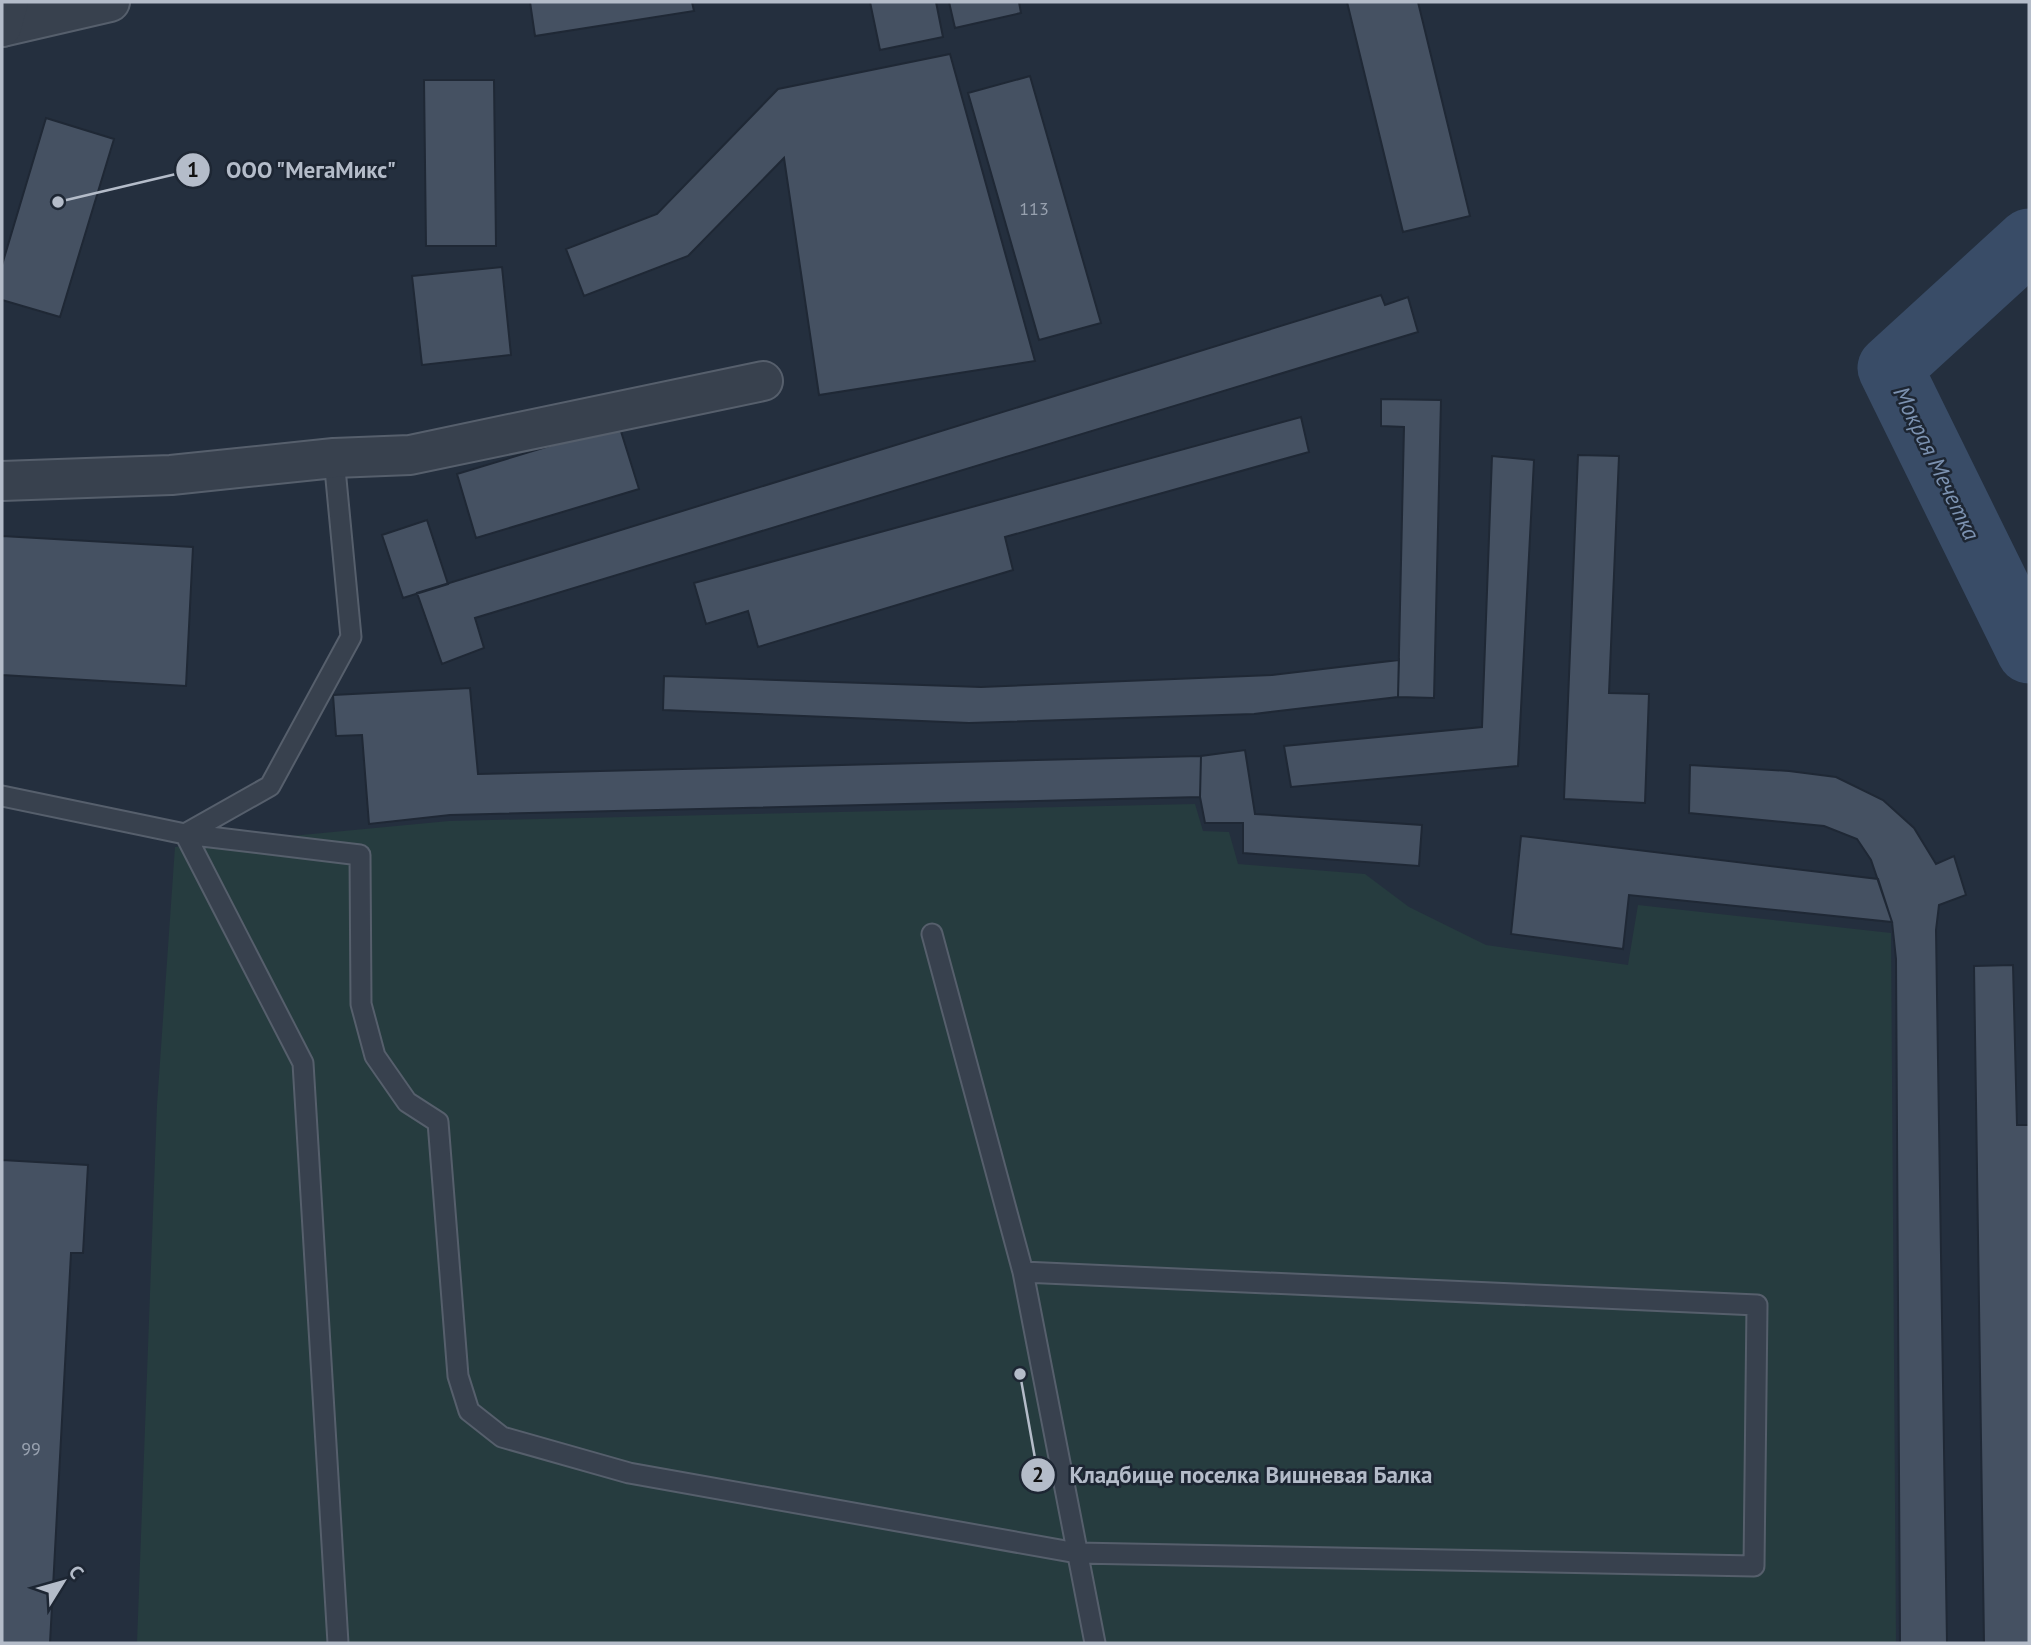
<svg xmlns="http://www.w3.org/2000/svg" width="2031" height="1645" font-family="'PT Sans',sans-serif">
	<rect width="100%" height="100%" fill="#242f3e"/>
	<path fill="#263c3f" d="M1195,804L1203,831L1229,832L1238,864L1365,874L1409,907L1486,945L1628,965L1638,905L1891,933L1896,1643H137L157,1105L175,847L449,821Z"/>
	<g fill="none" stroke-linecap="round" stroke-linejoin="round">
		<path stroke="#394c67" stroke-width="65" d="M2029,241L1890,368L2029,651"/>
	</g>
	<path fill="#455162" stroke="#1f2835" stroke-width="2" d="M530,2H692L694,11L535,36Z
		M870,2H936L943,37L880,50Z
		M949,2H1019L1021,13L955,28Z
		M1347,2H1418L1470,216L1403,232Z
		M950,54L1035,361L819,395L784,158L688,256L584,296L566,249L657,214L778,89Z
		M1030,76L1101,323L1039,340L968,93Z
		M424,80H494L496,246H426Z
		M46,118L114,139L60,317L2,300V265Z
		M502,267L511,355L422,365L412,276Z
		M1381,295L1385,305L1408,297L1418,332L475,618L484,648L442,664L417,593Z
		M1381,399L1441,400L1434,698L1398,697L1404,427L1381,426Z
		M1301,417L1309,452L1005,537L1013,570L758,647L748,611L706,624L694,583Z
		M619,425L639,489L476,538L457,474Z
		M1578,455L1619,456L1609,693L1649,694L1645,803L1564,799Z
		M1492,456L1534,460L1518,766L1291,787L1284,746L1482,727Z
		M427,520L448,584L403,598L382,535Z
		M2,536L193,547L186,686L2,675Z
		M1399,660L1398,697L1254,714L969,723L663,710L664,676L981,687L1272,675Z
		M470,688L478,774L1201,756L1200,797L450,815L369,824L362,735L336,736L333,695Z
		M1245,750L1255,814L1422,825L1419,866L1243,853V823H1205L1200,797L1201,756Z
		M1690,765L1789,771L1836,777L1883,800L1914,828L1936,864L1954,856L1966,895L1939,905L1936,930L1947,1643H1900L1896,959L1892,922L1871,860L1857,839L1824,826L1689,813Z
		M1521,836L1878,879L1892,922L1629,895L1623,949L1511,934Z
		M2013,965L2017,1125H2029V1643H1984L1974,966Z
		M2,1160L88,1165L83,1253H71L50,1643H2Z"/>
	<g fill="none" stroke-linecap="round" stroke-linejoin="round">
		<defs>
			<path id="service" d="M2,796L185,834L270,786L351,637L334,458
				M185,834L360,855L361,1004L375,1056L407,1102L438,1122L458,1376L469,1411L502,1437L629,1473L1077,1553L1754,1566L1757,1305L1023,1272
				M185,834L303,1063L338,1643
				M932,934L1023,1272L1095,1643"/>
			<path id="minor" d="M2,27L110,2
				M2,481L171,475L334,458L410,455L763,381"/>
			<path id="tertiary" d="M2,27L9,2"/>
		</defs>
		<use href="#service" stroke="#565f6c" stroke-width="23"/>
		<use href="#minor" stroke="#565f6c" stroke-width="42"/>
		<use href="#tertiary" stroke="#565f6c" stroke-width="42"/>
		<use href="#service" stroke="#38414e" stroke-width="19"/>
		<use href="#minor" stroke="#38414e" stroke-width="38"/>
		<use href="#tertiary" stroke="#38414e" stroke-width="38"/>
	</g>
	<g text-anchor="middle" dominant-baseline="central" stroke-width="5" stroke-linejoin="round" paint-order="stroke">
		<g font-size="18" fill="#98a1af">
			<text x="1034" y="208">113</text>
			<text x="31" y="1448">99</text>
		</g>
		<g font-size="23" font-style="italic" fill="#7c92b1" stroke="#1d2633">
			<text transform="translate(1937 463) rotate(64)">Мокрая Мечетка</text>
		</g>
	</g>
	<path fill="none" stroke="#b4bcc9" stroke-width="2.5" d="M58 202L193 170M1020 1374L1038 1475"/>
	<g fill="#b4bcc9" stroke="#1d2633" stroke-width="2.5">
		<circle cx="58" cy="202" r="7"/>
		<circle cx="1020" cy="1374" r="7"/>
		<circle cx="193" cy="170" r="18"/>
		<circle cx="1038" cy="1475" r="18"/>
	</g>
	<g font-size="21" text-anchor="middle" font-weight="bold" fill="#111">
		<text x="193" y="177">1</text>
		<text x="1038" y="1482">2</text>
	</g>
	<g font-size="23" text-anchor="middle" font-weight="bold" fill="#b4bcc9" stroke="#1d2633" stroke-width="5" stroke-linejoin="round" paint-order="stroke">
		<text x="311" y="178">ООО "МегаМикс"</text>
		<text x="1251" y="1483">Кладбище поселка Вишневая Балка</text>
	</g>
	<rect width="2031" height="1645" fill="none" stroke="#b4bcc9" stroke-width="7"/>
	<g transform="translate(63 1582) rotate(53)" stroke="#1d2633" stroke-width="5" paint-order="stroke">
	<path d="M0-5L12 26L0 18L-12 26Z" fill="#b4bcc9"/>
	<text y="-10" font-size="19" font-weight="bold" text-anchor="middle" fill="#b4bcc9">С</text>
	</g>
</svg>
